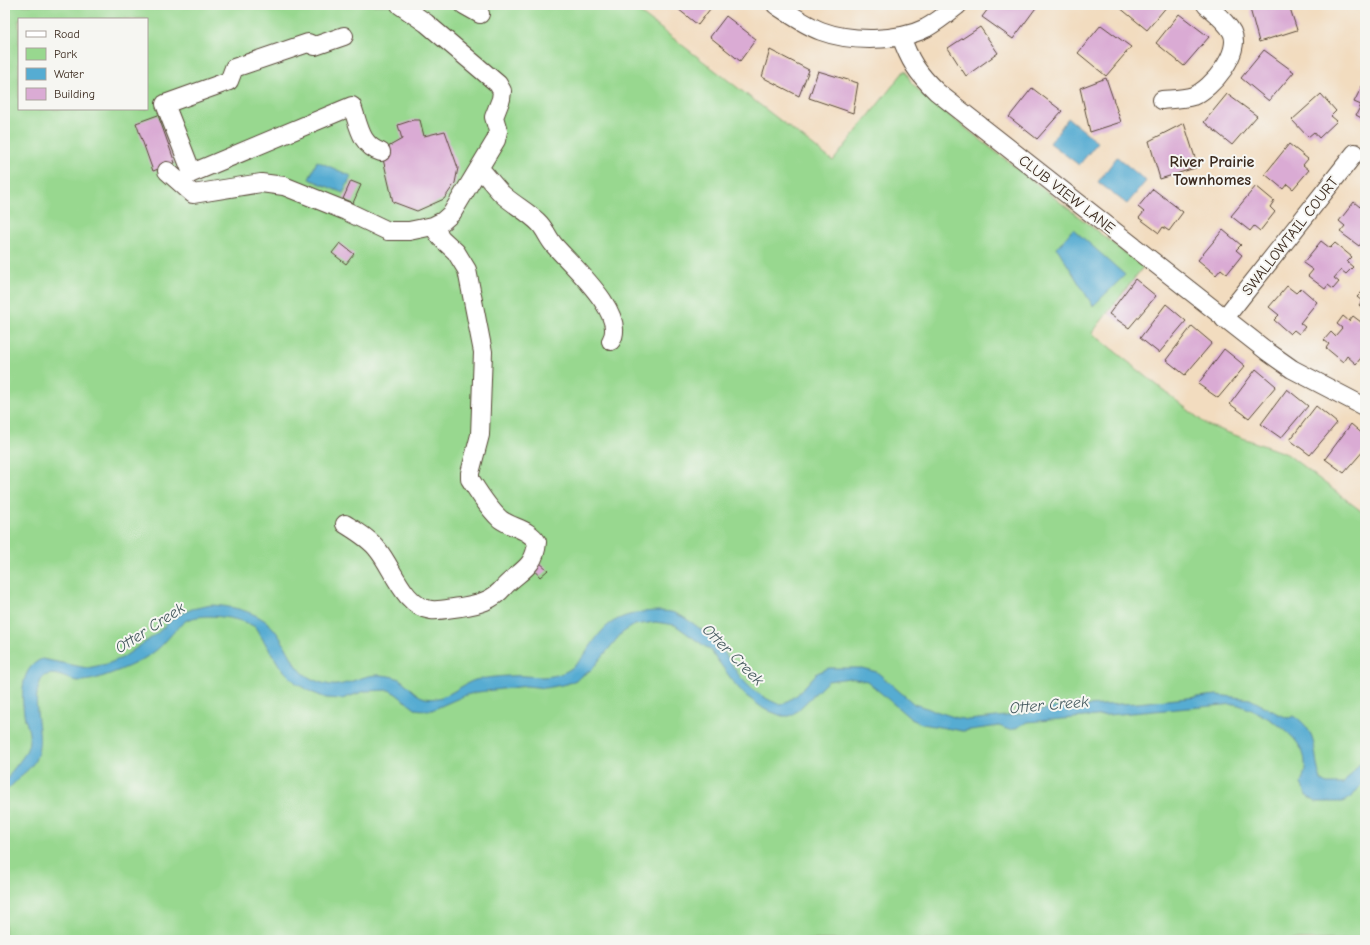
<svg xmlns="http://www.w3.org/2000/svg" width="1370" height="945" font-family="'Comic Neue',sans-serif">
	<rect width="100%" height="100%" fill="#f6f6f2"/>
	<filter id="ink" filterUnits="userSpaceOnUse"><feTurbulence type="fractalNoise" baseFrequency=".025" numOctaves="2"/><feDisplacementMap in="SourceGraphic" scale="8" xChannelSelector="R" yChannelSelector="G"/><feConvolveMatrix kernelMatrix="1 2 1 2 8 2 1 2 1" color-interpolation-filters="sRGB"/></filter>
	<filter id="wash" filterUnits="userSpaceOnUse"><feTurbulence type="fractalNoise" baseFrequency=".012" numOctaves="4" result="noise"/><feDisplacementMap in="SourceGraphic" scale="16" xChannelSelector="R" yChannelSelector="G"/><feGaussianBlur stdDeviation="0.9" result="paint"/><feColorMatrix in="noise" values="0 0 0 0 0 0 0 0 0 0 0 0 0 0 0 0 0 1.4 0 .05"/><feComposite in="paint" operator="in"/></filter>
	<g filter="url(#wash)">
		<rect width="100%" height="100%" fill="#f2dcbf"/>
		<path fill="#98d88f" stroke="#6a8156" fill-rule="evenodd" d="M5,5H630L833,161L905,70L911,82L922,94L1143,267L1092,333L1207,425L1287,454L1365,514V940H5ZM19,19H147V109H19Z"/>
		<path fill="#56acd2" stroke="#486b78" d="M1068,118L1098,142L1079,165L1050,143Z
			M1117,157L1146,181L1127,204L1098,182Z
			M317,161L351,176L343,193L309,179Z
			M1073,229L1125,275L1093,306L1057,248Z
			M211,605C232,606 259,612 273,628C295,654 291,678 331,685C344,687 362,675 377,675C384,675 391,676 397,678C407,682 413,695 425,698C445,702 458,686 475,680C487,677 514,675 526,676C538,677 548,678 560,674C583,666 588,645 604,629C619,613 651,609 671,612C685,615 712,637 721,648C729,658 735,672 744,681C752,691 769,701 781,705L797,695L817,673L829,668H862L877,672L914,704L957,718L969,720L1015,715L1052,708L1137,703L1217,695L1250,699L1280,715L1289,718L1294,716C1320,732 1312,755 1321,780L1327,784H1343L1365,757V780L1351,798L1342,802H1316L1308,797L1301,784C1303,777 1306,770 1305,763C1305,735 1258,710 1235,704L1027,722L1014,729L1009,730L999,726L963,731L922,724L911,719L867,681L850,678L828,681L796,712L790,716H782L764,709L745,695L735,684L710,650L675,625L655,622L635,625L628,629L621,634L592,669L578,679L567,684L546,688L526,686L478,692L466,695L432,710H423L415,709L396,694L389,690L365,691L342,699L326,698L311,692L297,684L281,668L255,627C239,617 199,611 184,622C173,631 165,644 154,652C139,663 119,671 101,677C95,679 87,681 80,681C67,681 55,669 43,677C27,702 47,733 36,758C34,764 28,770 23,774C17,780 12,786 5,791C5,769 28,761 29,740C30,733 27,725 25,719C21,699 19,668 42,659L87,668L107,664L122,658L154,636L175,617L192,609Z"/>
		<g id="blocks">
			<path fill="#daabd4" d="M673,5H713L698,25Z
				M991,5H1038L1013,39L982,17Z
				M1121,5H1168L1147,30L1119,7Z
				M1249,5H1289L1297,30L1259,42Z
				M1179,14L1209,37L1184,66L1156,43Z
				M726,16L756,39L740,61L710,37Z
				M1101,25L1131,47L1106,76L1078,53Z
				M980,27L998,53L966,76L948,48Z
				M770,50L809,70L799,96L762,77Z
				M1264,50L1294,72L1269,101L1241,78Z
				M818,71L858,83L853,113L809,98Z
				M1106,78L1121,122L1090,132L1080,88Z
				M1365,80V120L1356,115L1361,105L1354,102Z
				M1032,88L1062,111L1037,139L1009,117Z
				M1227,94L1257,116L1232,145L1204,122Z
				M1321,94L1336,111L1331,116L1337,121L1319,138L1314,132L1308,137L1292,120Z
				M158,115L175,163L153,171L136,123Z
				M413,120H420L424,136L445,131L458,168L455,183L444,199L417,211L393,202L383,159L386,148L402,139L398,125Z
				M1184,123L1198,167L1160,179L1149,141Z
				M1289,144L1308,159L1303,165L1309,170L1293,189L1287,184L1283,189L1265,174Z
				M351,181L361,185L353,203L343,199Z
				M1256,186L1274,201L1270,207L1275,212L1260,231L1254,226L1250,231L1231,216Z
				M1153,189L1183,212L1169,231L1163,227L1159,233L1139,218L1144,212L1138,207Z
				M1365,201V239L1359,246L1340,232L1345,226L1339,221L1354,202L1360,207Z
				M1223,230L1241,245L1236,250L1242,255L1227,274L1221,269L1216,275L1198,260Z
				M1321,241L1330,248L1335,243L1352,257L1347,262L1353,267L1346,274L1341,270L1334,278L1339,282L1333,289L1328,285L1325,289L1308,276L1313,270L1303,263Z
				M340,243L354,254L346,264L332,253Z
				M1135,279L1156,296L1129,328L1109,314Z
				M1287,286L1296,293L1301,288L1317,302L1300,323L1305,327L1299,334L1294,330L1290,334L1274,320L1279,315L1269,307Z
				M1364,290L1365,291V311L1359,305L1362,301L1357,297Z
				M1166,304L1186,321L1159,353L1140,338Z
				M1343,316L1349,321L1353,316L1365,325V353L1356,364L1347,356L1343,362L1326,348L1329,344L1324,340L1331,332L1335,336L1342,328L1337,324Z
				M1192,326L1212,343L1185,375L1166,360Z
				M1224,349L1245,366L1218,398L1198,384Z
				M1256,369L1276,386L1249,418L1230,404Z
				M1287,389L1308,406L1281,438L1261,424Z
				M1316,406L1337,423L1310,455L1290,440Z
				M1351,424L1365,436V449L1344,473L1325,459Z
				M539,562L548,570L540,577L533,569Z"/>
		</g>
	</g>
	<g filter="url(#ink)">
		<use href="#blocks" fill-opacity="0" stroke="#564536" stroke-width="1"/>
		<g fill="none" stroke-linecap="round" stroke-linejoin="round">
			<defs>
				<path id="minor" d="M464,5L480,14
					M776,5C791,15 805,25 821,31C850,42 898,42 926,28C937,22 948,13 958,5
					M344,36L315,46L308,43L234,68L229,81L165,104L192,173L352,106C359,125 360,145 381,152
					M901,36C909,60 918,74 937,92L1268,352L1292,369L1365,407
					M1162,100C1172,99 1183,99 1193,96C1212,89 1242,52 1232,32C1226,21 1215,13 1206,5
					M480,169C488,177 494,186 502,194C514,205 530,213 540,224C546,231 548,238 554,245C570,264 628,314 611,341
					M167,171L193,194L261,183L284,186L346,211L388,231H409L433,226L443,221L452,213L496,140L498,131L494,117L501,99L502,91L498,84L426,23L400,5
					M1224,319L1355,153
					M345,524C356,531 370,539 378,550C393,568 404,607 431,610C441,611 451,608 461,607C479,604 492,601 504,587C519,571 535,568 537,542C529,529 512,528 500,519C488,508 479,493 470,479V473L480,435L483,352L467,270L456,252L441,238L433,226"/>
			</defs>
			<use href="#minor" stroke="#564536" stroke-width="20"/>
			<use href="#minor" stroke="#fff" stroke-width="18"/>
		</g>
	</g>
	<g text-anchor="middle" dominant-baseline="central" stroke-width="4" stroke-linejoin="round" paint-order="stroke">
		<g font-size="15" fill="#3b2a1e" stroke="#f6f6f2">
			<text transform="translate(1067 194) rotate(38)">CLUB VIEW LANE</text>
			<text transform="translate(1290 236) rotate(-52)">SWALLOWTAIL COURT</text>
		</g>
		<g font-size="16" font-weight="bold" fill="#3b2a1e" stroke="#f6f6f2">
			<text x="1212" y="162">River Prairie<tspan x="1212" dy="18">Townhomes</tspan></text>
		</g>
		<g font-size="16" font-style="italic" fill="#44585d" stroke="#f6f6f2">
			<text transform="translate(150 628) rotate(-33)">Otter Creek</text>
			<text transform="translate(733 655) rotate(45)">Otter Creek</text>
			<text transform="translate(1049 705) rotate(-5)">Otter Creek</text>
		</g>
	</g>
	<rect width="1370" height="945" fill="none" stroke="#f6f6f2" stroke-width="20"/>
	<rect x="18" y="18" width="130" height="92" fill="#f6f6f2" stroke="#aba49d"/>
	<rect x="26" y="31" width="20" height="6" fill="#ffffff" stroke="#aba49d"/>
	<text x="54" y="38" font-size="12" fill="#3b2a1e">Road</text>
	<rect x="26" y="48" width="20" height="12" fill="#98d88f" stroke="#aba49d"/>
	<text x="54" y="58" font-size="12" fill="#3b2a1e">Park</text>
	<rect x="26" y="68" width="20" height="12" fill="#56acd2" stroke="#aba49d"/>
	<text x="54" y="78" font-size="12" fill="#3b2a1e">Water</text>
	<rect x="26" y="88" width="20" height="12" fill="#daabd4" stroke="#aba49d"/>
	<text x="54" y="98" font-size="12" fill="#3b2a1e">Building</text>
</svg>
